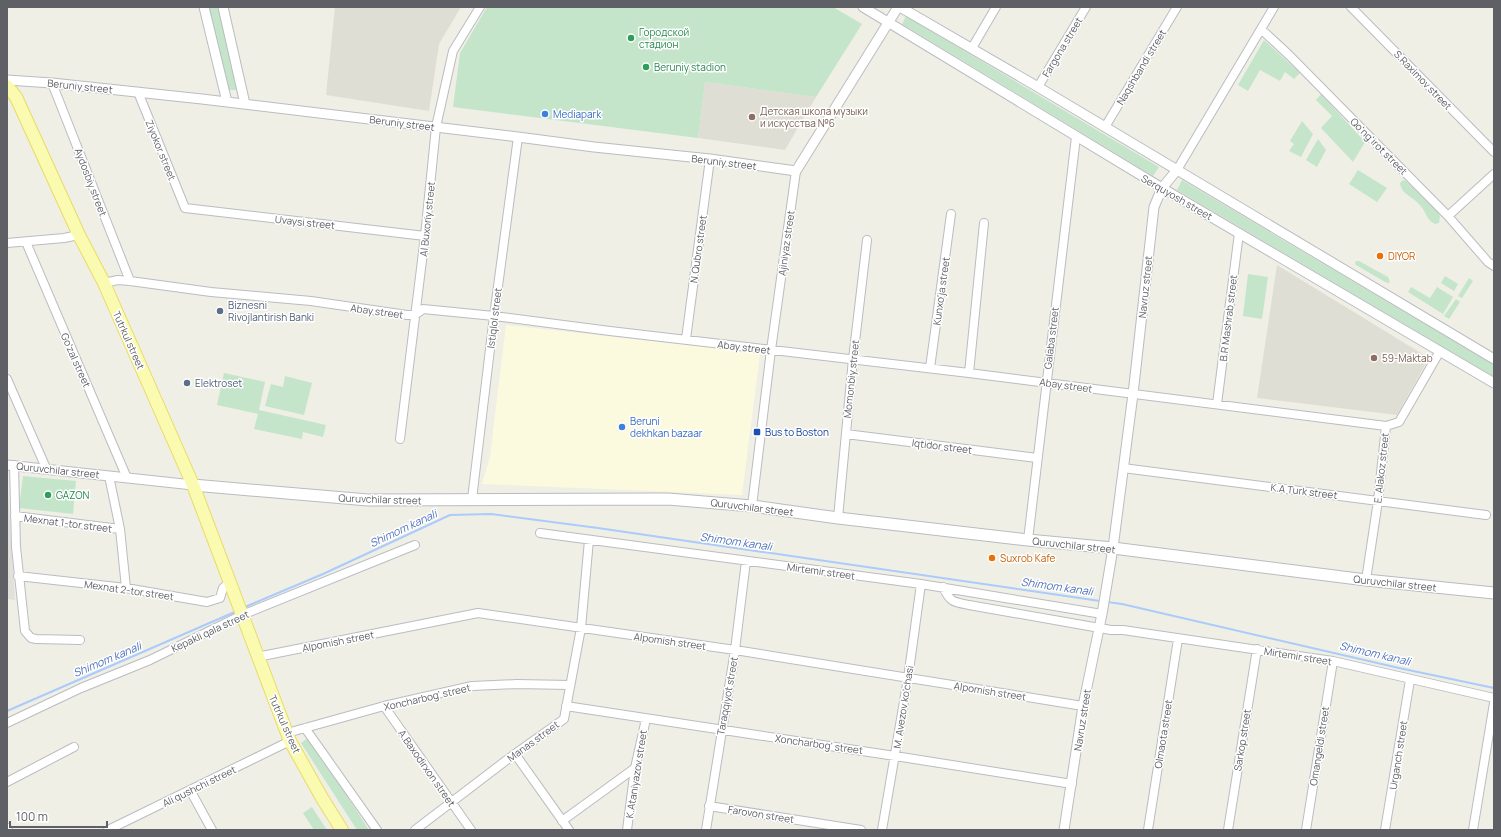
<svg xmlns="http://www.w3.org/2000/svg" width="1501" height="837" font-family="Manrope,sans-serif">
	<rect width="100%" height="100%" fill="#efefe6"/>
	<path fill="#fcfade" d="M506,325L760,353L742,495L482,484L490,457Z"/>
	<path fill="#e1e0da" d="M7,477L15,600L7,599Z"/>
	<path fill="#dfded5" d="M335,7H461L439,44L429,111L326,95Z
		M705,82L816,97L785,150L698,138Z
		M1277,265L1429,358L1397,415L1257,398Z"/>
	<path fill="#c4e5ca" d="M209,7H219L237,90H228Z
		M487,7H833L862,24L816,97L705,82L698,138L453,107L460,53Z
		M906,16L1159,167L1153,176L902,24Z
		M1264,40L1300,73L1294,79L1285,72L1280,81L1260,70L1248,91L1238,85Z
		M1321,94L1365,142L1353,162L1321,128L1332,116L1316,100Z
		M1302,121L1313,134L1301,157L1289,151L1294,144L1290,141Z
		M1318,139L1326,150L1317,167L1306,160Z
		M1358,170L1387,188L1377,202L1349,184Z
		M1182,180L1494,365V377L1177,190Z
		M1403,180L1406,181L1437,211L1440,216L1439,223L1435,224C1426,220 1426,211 1419,204C1413,197 1401,194 1400,183Z
		M1356,261H1359L1388,277L1390,282L1388,283L1385,282L1356,265L1355,264Z
		M1248,274L1268,277L1262,319L1243,316Z
		M1445,276L1458,284L1454,291L1441,283Z
		M1469,278L1473,281L1462,298L1458,296Z
		M1411,287L1430,298L1437,287L1453,297L1443,314L1408,292Z
		M1456,299L1460,302L1449,319L1444,316Z
		M224,373L265,382L259,410L326,425L323,437L303,432L302,439L254,429L258,414L217,405Z
		M285,376L312,383L304,415L265,406L271,384L283,387Z
		M23,476L76,481L73,514L19,508Z
		M309,737L369,830H357L301,743Z
		M312,807L327,830H314L303,813Z"/>
	<g fill="none" stroke-linecap="round" stroke-linejoin="round">
		<path stroke="#abcbfa" stroke-width="2" d="M1107,602L1122,604L1399,668L1494,688
			M245,607L323,574L450,515L491,514L598,528L1100,601
			M7,711L237,611"/>
		<defs>
			<path id="minor" d="M1351,7L1494,152
				M1261,29L1289,55L1448,216L1488,262L1494,266
				M972,48L996,7
				M52,83L130,281
				M1038,87L1086,7
				M138,92L185,208L425,236
				M1105,127L1177,7
				M1177,170L1274,7
				M1448,216L1494,174
				M26,242L127,478
				M7,243L64,238L79,235
				M104,283L118,280L130,281L211,292L311,301L407,315H415L423,309L494,316L610,331L969,373L1386,426
				M686,339L710,159
				M930,368L951,214
				M969,373L984,223
				M7,379L46,468
				M1217,404L1239,233
				M846,434L1037,458
				M400,439L425,236L436,127L453,51L480,7
				M14,465L16,547L25,631L31,638L36,639L80,640
				M1123,468L1486,515
				M109,476L120,529L126,588
				M472,499L494,316L518,137
				M752,506L771,350L796,171
				M15,516L120,529
				M838,518L853,359L867,240
				M540,533L921,584L1102,614
				M1028,540L1076,137
				M18,576L126,588L207,602L220,598L223,588L230,582
				M1366,580L1378,501L1386,426L1399,422L1440,351
				M943,587C950,602 953,602 969,605L1111,630H1123L1333,661L1494,698
				M257,657L478,613L735,650L1083,706
				M384,706L471,830
				M566,706L895,756L1072,784
				M7,723L81,688L150,660L242,615L415,545
				M305,728L377,830
				M287,733L384,706L472,686L517,684L570,685
				M515,754L569,830
				M7,782L74,747
				M190,790L212,830
				M709,806L861,830
				M562,821L635,768
				M7,828L8,830
				M108,830L290,741
				M415,830L508,759L564,719L581,628L589,540
				M627,830L635,768L646,719
				M706,830L735,650L746,561
				M882,830L908,678L921,584
				M1148,830L1178,639
				M1228,830L1257,649
				M1306,830L1333,661
				M1385,830L1410,680
				M1473,830L1494,703"/>
			<path id="tertiary" d="M204,7L227,102
				M223,7L245,104
				M863,7L1162,188L1494,383
				M900,7L1038,87L1494,359
				M7,80L52,83L202,99L518,137L594,147L710,159L796,171L898,7
				M7,465L193,485
				M1064,830L1083,706L1102,614L1113,548L1133,394L1154,207L1162,188L1177,170"/>
			<path id="secondary" d="M193,485L368,500L668,499L752,506L838,518L1028,540L1113,548L1366,580L1494,593"/>
			<path id="primary" d="M7,86L16,97L79,235L104,283L193,485L290,741L322,798L342,830"/>
		</defs>
		<use href="#minor" stroke="#bbbcc1" stroke-width="10"/>
		<use href="#tertiary" stroke="#bbbcc1" stroke-width="11"/>
		<use href="#secondary" stroke="#babbc1" stroke-width="13"/>
		<use href="#primary" stroke="#eadb65" stroke-width="14"/>
		<use href="#minor" stroke="#fff" stroke-width="8"/>
		<use href="#tertiary" stroke="#fff" stroke-width="9"/>
		<use href="#secondary" stroke="#fff" stroke-width="11"/>
		<use href="#primary" stroke="#fafbb0" stroke-width="12"/>
	</g>
	<g fill="#2e9e5b" stroke="#fff" stroke-width="1.5">
		<circle cx="631" cy="38" r="4"/>
		<circle cx="646" cy="67" r="4"/>
		<circle cx="48" cy="495" r="4"/>
	</g>
	<g fill="#3f7fe0" stroke="#fff" stroke-width="1.5">
		<circle cx="545" cy="114" r="4"/>
		<circle cx="622" cy="427" r="4"/>
	</g>
	<g fill="#8d6e63" stroke="#fff" stroke-width="1.5">
		<circle cx="752" cy="117" r="4"/>
		<circle cx="1374" cy="358" r="4"/>
	</g>
	<g fill="#e8710a" stroke="#fff" stroke-width="1.5">
		<circle cx="1380" cy="256" r="4"/>
		<circle cx="992" cy="558" r="4"/>
	</g>
	<g fill="#5c6f8a" stroke="#fff" stroke-width="1.5">
		<circle cx="220" cy="311" r="4"/>
		<circle cx="187" cy="383" r="4"/>
	</g>
	<rect fill="#1a4fb4" stroke="#fff" stroke-width="1.5" x="753" y="428" width="8" height="8" rx="2"/>
	<g text-anchor="middle" dominant-baseline="central" stroke-width="3" stroke-linejoin="round" paint-order="stroke">
		<g font-size="10" fill="#27864d" stroke="#fff" text-anchor="start">
			<text x="639" y="32">Городской<tspan x="639" dy="12">стадион</tspan></text>
			<text x="654" y="67">Beruniy stadion</text>
			<text x="56" y="495">GAZON</text>
		</g>
		<g font-size="10" fill="#5e6066" stroke="#fff">
			<text transform="translate(1062 47) rotate(-59)">Fargona street</text>
			<text transform="translate(1141 67) rotate(-59)">Naqshbandi street</text>
			<text transform="translate(1423 80) rotate(46)">S.Raximov street</text>
			<text transform="translate(80 86) rotate(6)">Beruniy street</text>
			<text transform="translate(402 123) rotate(7)">Beruniy street</text>
			<text transform="translate(1379 146) rotate(45)">Qo'ng'irot street</text>
			<text transform="translate(161 150) rotate(68)">Ziyokor street</text>
			<text transform="translate(724 162) rotate(7)">Beruniy street</text>
			<text transform="translate(91 182) rotate(69)">Aydosbiy street</text>
			<text transform="translate(1177 197) rotate(30)">Serquyosh street</text>
			<text transform="translate(427 219) rotate(-84)">Al Buxoriy street</text>
			<text transform="translate(305 222) rotate(6)">Uvaysi street</text>
			<text transform="translate(786 243) rotate(-82)">Ajiniyaz street</text>
			<text transform="translate(698 249) rotate(-82)">N.Qubro street</text>
			<text transform="translate(1145 287) rotate(-84)">Navruz street</text>
			<text transform="translate(941 291) rotate(-82)">Kunxo'ja street</text>
			<text transform="translate(377 311) rotate(8)">Abay street</text>
			<text transform="translate(494 318) rotate(-83)">Istiqlol street</text>
			<text transform="translate(1228 318) rotate(-83)">B.R Mashrab street</text>
			<text transform="translate(1051 338) rotate(-83)">Galaba street</text>
			<text transform="translate(129 340) rotate(66)">Tutrkul street</text>
			<text transform="translate(744 347) rotate(7)">Abay street</text>
			<text transform="translate(76 360) rotate(66)">Go'zal street</text>
			<text transform="translate(851 379) rotate(-84)">Momonbiy street</text>
			<text transform="translate(1066 385) rotate(8)">Abay street</text>
			<text transform="translate(942 446) rotate(7)">Iqtidor street</text>
			<text transform="translate(1381 468) rotate(-84)">E. Alakoz street</text>
			<text transform="translate(58 470) rotate(6)">Quruvchilar street</text>
			<text transform="translate(1304 491) rotate(7)">K.A Turk street</text>
			<text transform="translate(380 499) rotate(2)">Quruvchilar street</text>
			<text transform="translate(752 507) rotate(7)">Quruvchilar street</text>
			<text transform="translate(68 523) rotate(7)">Mexnat 1-tor street</text>
			<text transform="translate(1074 545) rotate(6)">Quruvchilar street</text>
			<text transform="translate(821 571) rotate(8)">Mirtemir street</text>
			<text transform="translate(1395 583) rotate(6)">Quruvchilar street</text>
			<text transform="translate(129 590) rotate(8)">Mexnat 2-tor street</text>
			<text transform="translate(210 631) rotate(-25)">Kepakli qala street</text>
			<text transform="translate(338 641) rotate(-11)">Alpomish street</text>
			<text transform="translate(670 641) rotate(8)">Alpomish street</text>
			<text transform="translate(1298 656) rotate(9)">Mirtemir street</text>
			<text transform="translate(990 691) rotate(9)">Alpomish street</text>
			<text transform="translate(727 696) rotate(-80)">Taraqqiyot street</text>
			<text transform="translate(427 697) rotate(-13)">Xoncharbog' street</text>
			<text transform="translate(903 707) rotate(-81)">M. Avezov ko'chasi</text>
			<text transform="translate(1082 720) rotate(-81)">Navruz street</text>
			<text transform="translate(285 724) rotate(66)">Tutrkul street</text>
			<text transform="translate(1163 734) rotate(-81)">Olmaota street</text>
			<text transform="translate(1242 740) rotate(-81)">Sarkop street</text>
			<text transform="translate(533 741) rotate(-36)">Manas street</text>
			<text transform="translate(819 744) rotate(8)">Xoncharbog' street</text>
			<text transform="translate(1319 746) rotate(-81)">Omangeldi street</text>
			<text transform="translate(1398 755) rotate(-81)">Urganch street</text>
			<text transform="translate(427 768) rotate(55)">A.Baxodirxon street</text>
			<text transform="translate(636 774) rotate(-81)">K.Ataniyazov street</text>
			<text transform="translate(199 786) rotate(-26)">Ali qushchi street</text>
			<text transform="translate(761 814) rotate(9)">Farovon street</text>
		</g>
		<g font-size="10" fill="#785e54" stroke="#fff" text-anchor="start">
			<text x="760" y="111">Детская школа музыки<tspan x="760" dy="12">и искусства №6</tspan></text>
			<text x="1382" y="358">59-Maktab</text>
		</g>
		<g font-size="10" fill="#366cbe" stroke="#fff" text-anchor="start">
			<text x="553" y="114">Mediapark</text>
			<text x="630" y="421">Beruni<tspan x="630" dy="12">dekhkan bazaar</tspan></text>
		</g>
		<g font-size="10" fill="#c56008" stroke="#fff" text-anchor="start">
			<text x="1388" y="256">DIYOR</text>
			<text x="1000" y="558">Suxrob Kafe</text>
		</g>
		<g font-size="10" fill="#4e5e75" stroke="#fff" text-anchor="start">
			<text x="228" y="305">Biznesni<tspan x="228" dy="12">Rivojlantirish Banki</tspan></text>
			<text x="195" y="383">Elektroset</text>
		</g>
		<g font-size="10" fill="#164399" stroke="#fff" text-anchor="start">
			<text x="765" y="432">Bus to Boston</text>
		</g>
		<g font-size="11" font-style="italic" fill="#4e72be" stroke="#fff">
			<text transform="translate(403 528) rotate(-25)">Shimom kanali</text>
			<text transform="translate(736 541) rotate(8)">Shimom kanali</text>
			<text transform="translate(1057 586) rotate(8)">Shimom kanali</text>
			<text transform="translate(1375 653) rotate(13)">Shimom kanali</text>
			<text transform="translate(107 659) rotate(-23)">Shimom kanali</text>
		</g>
	</g>
	<rect width="1501" height="837" fill="none" stroke="#5e6066" stroke-width="16"/>
	<path d="M10 821v6h97v-6" fill="none" stroke="#5e6066" stroke-width="2"/>
	<text x="16" y="821" font-size="12" fill="#5e6066" stroke="#ffffff" stroke-width="3" paint-order="stroke">100 m</text>
</svg>
